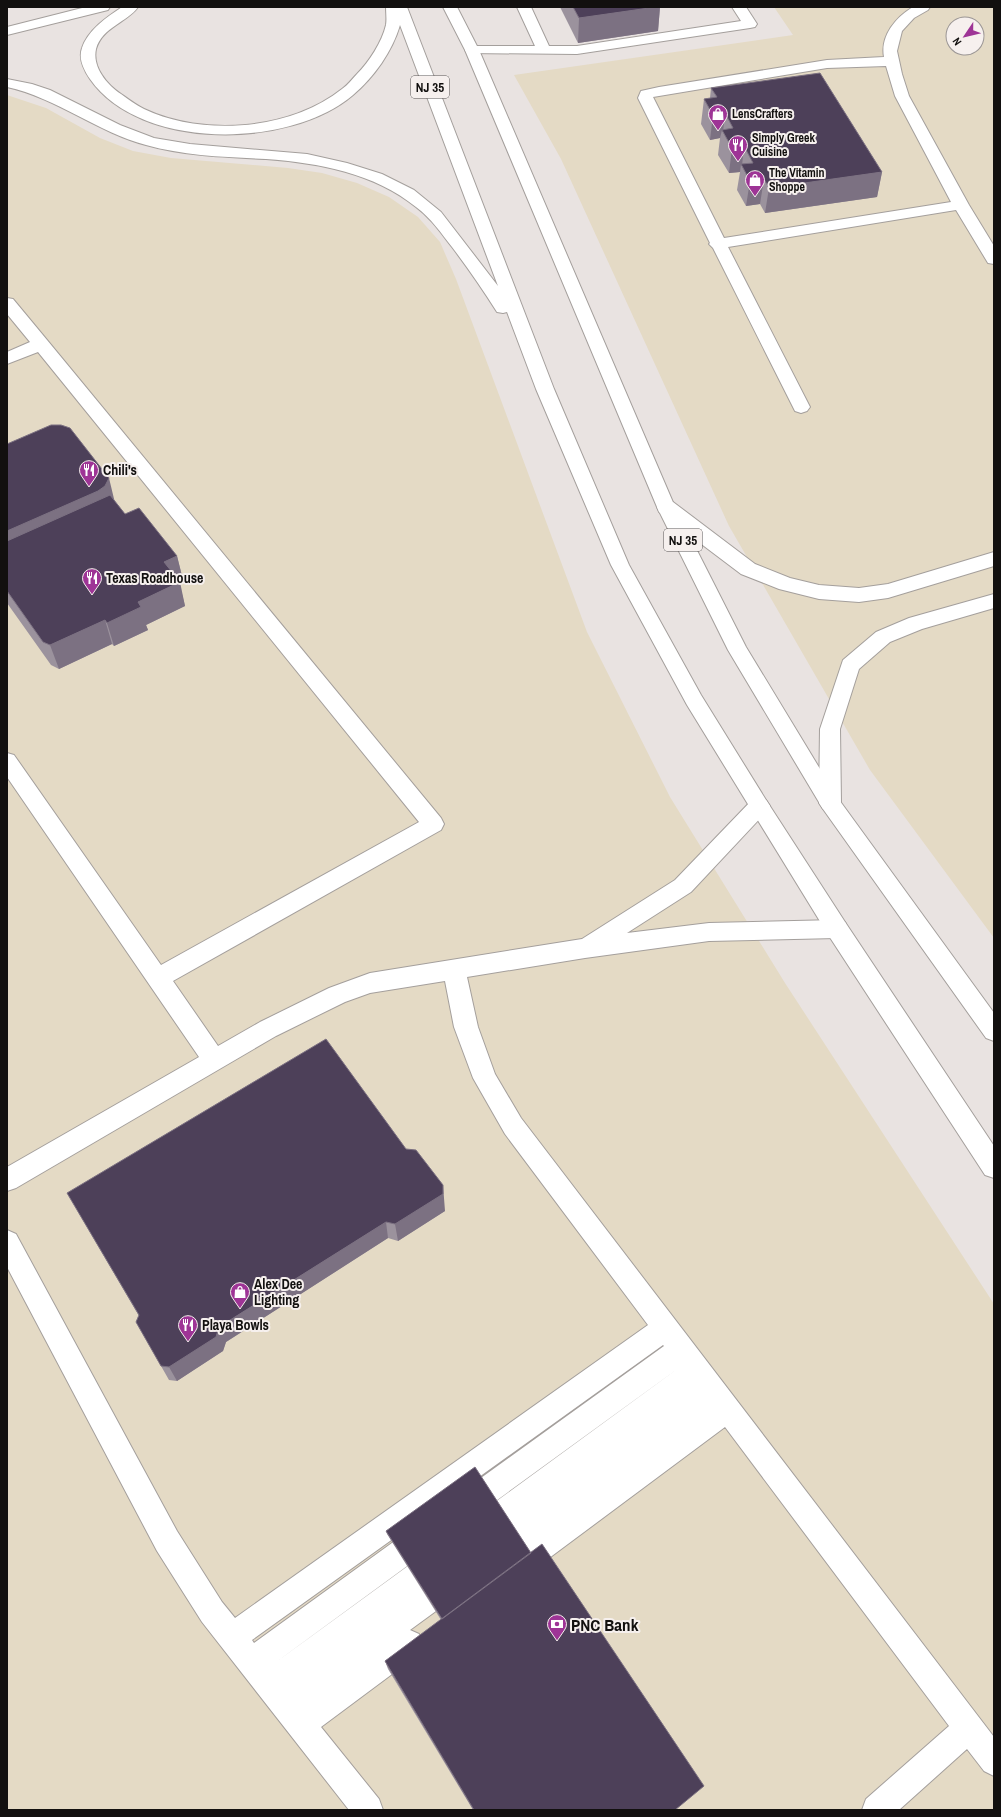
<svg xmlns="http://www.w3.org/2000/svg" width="1001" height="1817" font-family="'Archivo Narrow',sans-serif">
	<rect width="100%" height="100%" fill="#e9e3e1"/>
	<path fill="#e4dac5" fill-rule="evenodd" d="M774,7H994V938L870,770L729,526L561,159L514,75L793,35ZM953,24H977V48H953Z
		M7,95L46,108L100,138L133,151L171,158L288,168L322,173L357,183L389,197L418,217L440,242L456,279L587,632L670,797L785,983L994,1304V1810H7Z"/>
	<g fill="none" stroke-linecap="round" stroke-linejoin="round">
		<defs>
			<path id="lane" d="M517,7H531L549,46H577L741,21L732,7H746L757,24L755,27L750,28L577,54L467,53L465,50L467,47L472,46H535Z
				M913,7H930L928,10L914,18L902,31L897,51L902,74L909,96L969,205L994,246V264L988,263L956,210L728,247L810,407L807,411L801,413L795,411L713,248L709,244L710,243L638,98L641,91L659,87L827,60L884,57C880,36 896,17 913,7ZM886,66L895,96L951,202L724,238L653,97L827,68Z
				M7,298L13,299L47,340L441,818L444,824L441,830L173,981L218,1046L260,1022L329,988L370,973L582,939L675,880L752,800L759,798L766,800L770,806L766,812L691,892L627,933L709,923L837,920L845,922L848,929L845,936L837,938L709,941L585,958L467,977L478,1027L495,1074L521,1118L994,1737V1776L984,1771L967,1749L899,1810H862L866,1799L949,1726L725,1427L529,1573L519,1577L509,1573L505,1563L507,1558L494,1565L484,1561L480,1551L484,1542L481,1543L471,1539L467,1529L471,1519L680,1367L476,1516L466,1520L456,1516L452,1506L456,1496L664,1346L663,1345L252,1640L254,1643L414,1527L424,1523L434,1527L438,1537L434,1547L272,1665L429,1550L439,1546L449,1550L453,1560L449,1569L452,1568L462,1572L466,1582L462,1592L410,1630L419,1634L423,1644L419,1654L321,1727L379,1799L383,1810H349L202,1622L157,1551L7,1267V1230L16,1234L177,1531L222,1602L235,1618L648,1325L505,1134L473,1078L454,1027L445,981L370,993L345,1002L276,1036L16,1188L7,1191V1167L199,1057L7,777V753L14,755L161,965L419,822L38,352L7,364V352L30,342L7,314Z
				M666,501L673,502L755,564L790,578L819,585L859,588L888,584L994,552V566L888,598L859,602L819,599L779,589L741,574L659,512L657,507L659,502Z
				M994,594V608L922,629L890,642L859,669L840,729L841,803L837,809L830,811L823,809L819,803L820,729L843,660L876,632L909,618Z"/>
			<path id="primary" d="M86,7H110L108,10L7,35V27Z"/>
			<path id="highway" d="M122,7H138C128,22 102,27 96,49C92,67 107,85 121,94C128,99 136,105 144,109C203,137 291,130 342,89C348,85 352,79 357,74C369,62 382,42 386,25C387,19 386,13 386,7H407L554,389L629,565L701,695L766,800L845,922L994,1146V1178L985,1175L829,936L687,705L611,565L536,389L507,312L503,313L497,312C483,290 468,268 452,247C441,233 431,218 416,207C374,173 319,163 266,159C226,157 185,156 146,145C97,132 57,98 7,87V79L32,84L50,90L120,125L154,138L190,144L307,154L347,163L382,174L414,190L441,212L498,286L400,25C392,52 374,77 353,95C290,149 140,151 90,79C84,70 78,59 82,48C88,30 107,17 122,7Z
				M443,7H457L479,50L675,507L746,647L837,797L994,1013V1041L986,1038L823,809L728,650L657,507L465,50Z"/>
		</defs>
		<use href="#lane" stroke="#a49f9c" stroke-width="2"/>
		<use href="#primary" stroke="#a49f9c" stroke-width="2"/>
		<use href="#highway" stroke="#a49f9c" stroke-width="2"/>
		<use href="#lane" fill="#fff" fill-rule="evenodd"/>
		<use href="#primary" fill="#fff" fill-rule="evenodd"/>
		<use href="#highway" fill="#fff" fill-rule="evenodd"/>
	</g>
	<path fill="#9b929d" d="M560,7H660L658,31L578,43Z
		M711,88L882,172L877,197L765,213L760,204L746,206L737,190L740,172L729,173L718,155L720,138L710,140L701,124L704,99L710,98Z
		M7,444L114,500L125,514L177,556L183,580L179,582L185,606L146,625L148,630L114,646L112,644L59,669L51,665L7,603Z
		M77,1210L445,1211L398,1241L388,1238L226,1342L223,1351L177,1381L169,1380L136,1322L139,1316Z
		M386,1531L675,1810H473L388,1669L385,1661L441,1620L387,1534Z"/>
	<path fill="#7c7182" d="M656,7H660L658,31L578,43L579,18Z
		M725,113L723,132L722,130L720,138L710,140L713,115Z
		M744,146L742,166L741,164L740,172L729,173L732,148Z
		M882,172L877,197L765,213L769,188Z
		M764,179L760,204L746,206L750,181Z
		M109,478L115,503L7,559V531Z
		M177,556L183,580L170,586L164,562Z
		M180,582L185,606L146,625L148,630L114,646L107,623L138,602Z
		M105,620L112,644L59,669L50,645Z
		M443,1185L445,1211L398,1241L395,1224Z
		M386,1222L388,1238L226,1342L223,1351L177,1381L169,1367L219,1327Z"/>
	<path fill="#4d4059" stroke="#7c7182" d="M573,7H656L579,18Z
		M820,73L882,172L769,188L764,179L750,181L741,164L753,163L744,146L732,148L722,130L733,128L725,113L713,115L704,99L717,97L711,88Z
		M51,425H61L70,428L109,478L105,486L98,491L7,531V444Z
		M110,495L125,514L139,508L177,556L164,562L180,582L138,602L141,607L107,623L105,620L50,645L43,642L7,591V541Z
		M326,1039L406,1149L416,1150L443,1185V1194L395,1224L386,1222L219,1327L216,1337L169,1367L161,1366L136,1322L139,1315L67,1193Z
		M475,1467L531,1553L442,1619L386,1531Z
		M542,1544L704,1786L675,1810H474L385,1661Z"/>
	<defs>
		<symbol id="shop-pin" viewBox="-11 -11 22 30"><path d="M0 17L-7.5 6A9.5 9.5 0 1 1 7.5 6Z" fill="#9e3496" stroke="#f6f0ee"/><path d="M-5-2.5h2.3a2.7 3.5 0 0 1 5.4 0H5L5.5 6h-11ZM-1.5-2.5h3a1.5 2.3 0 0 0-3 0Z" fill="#fff"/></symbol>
		<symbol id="restaurant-pin" viewBox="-11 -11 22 30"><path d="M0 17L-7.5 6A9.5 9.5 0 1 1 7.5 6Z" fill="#9e3496" stroke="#f6f0ee"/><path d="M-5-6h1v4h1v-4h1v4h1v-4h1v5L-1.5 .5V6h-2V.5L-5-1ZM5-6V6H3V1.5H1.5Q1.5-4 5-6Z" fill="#fff"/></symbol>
		<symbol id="bank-pin" viewBox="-11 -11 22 30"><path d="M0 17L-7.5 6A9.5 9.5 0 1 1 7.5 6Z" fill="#9e3496" stroke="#f6f0ee"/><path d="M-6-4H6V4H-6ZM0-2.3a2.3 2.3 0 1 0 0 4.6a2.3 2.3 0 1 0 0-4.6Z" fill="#fff"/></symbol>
	</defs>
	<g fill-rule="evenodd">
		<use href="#shop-pin" x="707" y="103" width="22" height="30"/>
		<use href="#restaurant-pin" x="727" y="134" width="22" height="30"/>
		<use href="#shop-pin" x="744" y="169" width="22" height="30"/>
		<use href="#restaurant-pin" x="78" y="459" width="22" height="30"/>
		<use href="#restaurant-pin" x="81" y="567" width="22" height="30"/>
		<use href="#shop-pin" x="229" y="1281" width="22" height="30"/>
		<use href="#restaurant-pin" x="177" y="1314" width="22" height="30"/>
		<use href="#bank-pin" x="546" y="1613" width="22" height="30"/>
	</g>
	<g text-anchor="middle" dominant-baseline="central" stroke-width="4" stroke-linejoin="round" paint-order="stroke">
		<g font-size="12" font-weight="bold" fill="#12100f" stroke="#f6f0ee" text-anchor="start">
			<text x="732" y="114">LensCrafters</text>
			<text x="752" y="138">Simply Greek<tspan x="752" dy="14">Cuisine</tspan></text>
			<text x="769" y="173">The Vitamin<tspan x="769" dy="14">Shoppe</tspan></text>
		</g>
		<g fill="#f6f0ee" stroke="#565352" stroke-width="1">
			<rect x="411" y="76" width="38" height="22" rx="3"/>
			<rect x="664" y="529" width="38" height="22" rx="3"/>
		</g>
		<g font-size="13" font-weight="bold" fill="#12100f">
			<text x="430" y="87">NJ 35</text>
			<text x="683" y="540">NJ 35</text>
		</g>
		<g font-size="14" font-weight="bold" fill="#12100f" stroke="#f6f0ee" text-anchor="start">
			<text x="103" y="470">Chili's</text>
			<text x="106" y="578">Texas Roadhouse</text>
			<text x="254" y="1284">Alex Dee<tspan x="254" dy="16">Lighting</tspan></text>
			<text x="202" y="1325">Playa Bowls</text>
		</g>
		<g font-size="17" font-weight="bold" fill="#12100f" stroke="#f6f0ee" text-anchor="start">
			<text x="571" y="1624">PNC Bank</text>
		</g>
	</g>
	<rect width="1001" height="1817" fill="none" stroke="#12100f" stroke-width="16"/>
	<g transform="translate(965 36) rotate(235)"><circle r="19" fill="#f6f0ee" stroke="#9b9695"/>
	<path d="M0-3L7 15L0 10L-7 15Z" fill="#9e3496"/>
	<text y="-6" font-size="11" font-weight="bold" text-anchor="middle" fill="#12100f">N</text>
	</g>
</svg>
